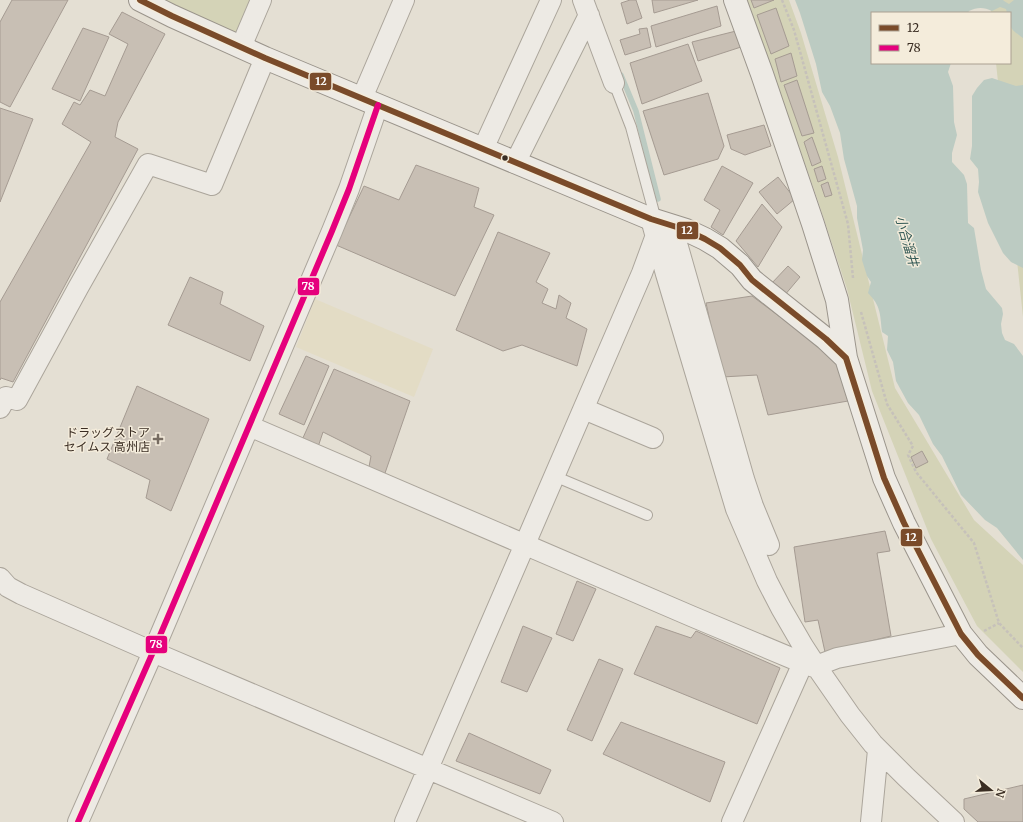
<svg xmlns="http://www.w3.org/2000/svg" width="1023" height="822" font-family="Merriweather,'Noto Sans JP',serif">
	<rect width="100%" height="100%" fill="#e4dfd3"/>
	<path fill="#e3dcc5" d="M315,299L433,349L414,397L296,347Z"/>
	<path fill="#d4d3b7" d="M158,0H256L238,39Z
		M747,0H789L801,33L838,157L895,388L974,520L1023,565V672L977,626L931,539L872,391L847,289L817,198Z
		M990,0H1023V317L996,63H1010V13H991Z"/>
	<path fill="#bccbc2" d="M795,0H1003L1004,1L1009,4L1014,0H1023V38C1010,28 1010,30 1010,13H1007L1006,9L1000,7L992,11C984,7 977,7 969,11L968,13H872V63H951L948,72L953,86L954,122L957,135L952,153V162L964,175L967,184L968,223L974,228L981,270L986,289L1002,308L1003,314L1001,324L1002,333L1005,340L1014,344L1023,356V560L997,528L985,520L961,495L942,456L933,444L919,415L908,403L896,381L893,362L887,350L888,336L882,332C880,314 881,306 868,293L871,282L867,276L862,260L863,250L857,218V206L844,159L840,133L830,106L822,92L816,64L800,13Z
		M992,78L1016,86L1023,85V268L1011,262L1003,253L988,223L978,192L979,182L978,169L970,159L972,146V96L977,88L984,80Z"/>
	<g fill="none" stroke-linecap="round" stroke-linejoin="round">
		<path stroke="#bccbc2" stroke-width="5.5" d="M621,75L636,111L658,199"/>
	</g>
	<path fill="#c8bfb4" stroke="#a59b92" d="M12,0H68L10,107L0,102V22Z
		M630,0H636L642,18L627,24L621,3Z
		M652,0H698L654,13Z
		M751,0H774L754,8Z
		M717,6L721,26L656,47L651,26Z
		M776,8L789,46L771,54L757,15Z
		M122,12L165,34L118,122L115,137L138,149L13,382L1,378L0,380V302L91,142L62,124L74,102L80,105L90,90L105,96L128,44L109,34Z
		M83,28L109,37L80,101L52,89Z
		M647,28L651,47L625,55L620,40L640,34L639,29Z
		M736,31L741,47L698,61L692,42Z
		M688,44L702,81L642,104L630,63Z
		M791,53L797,76L781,82L775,59Z
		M797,80L814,133L802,136L784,85Z
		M708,93L724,146L718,159L664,175L643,111Z
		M0,108L33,119L0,202Z
		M764,125L771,146L745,155L731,149L727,135Z
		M812,137L821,162L812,166L804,142Z
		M416,165L479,188L474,207L494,215L455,296L336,245L364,186L399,200Z
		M722,166L753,183L723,235L711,227L720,210L704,200Z
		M822,166L826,179L818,182L814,169Z
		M778,177L795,199L777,214L759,192Z
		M828,182L832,195L825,197L821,185Z
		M762,204L782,227L758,267L736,241Z
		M498,232L550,253L536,282L548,289L542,303L556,309L559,295L571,303L566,318L587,329L577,366L522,345L503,351L456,330Z
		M788,266L800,277L784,296L771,284Z
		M190,277L223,292L220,304L264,326L250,361L168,325Z
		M752,296L835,358L848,401L768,415L757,375L722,377L706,303Z
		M306,356L329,366L304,425L279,414Z
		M334,369L410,401L384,476L369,467L371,456L323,432L318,447L302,440Z
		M137,386L209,419L171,511L146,498L150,480L107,459Z
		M922,451L928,462L916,468L911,457Z
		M885,531L890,551L877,553L891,636L825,652L818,620L805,622L794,547Z
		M577,581L596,589L573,641L556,634Z
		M523,626L552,638L527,692L501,682Z
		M656,626L691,638L696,631L780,668L757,724L634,674Z
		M599,659L623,669L592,741L567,730Z
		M621,722L725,762L710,802L603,754Z
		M469,733L551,770L540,794L456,761Z
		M1023,785V822H978L964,809V799Z"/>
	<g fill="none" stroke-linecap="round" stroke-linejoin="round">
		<defs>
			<path id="lane" d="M614,83L631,127L656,220
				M554,476L647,515"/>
			<path id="street" d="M583,0L614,83
				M241,47L261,0
				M362,98L404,0
				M483,149L551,0
				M515,163L589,15
				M651,219L666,274L736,509L767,581L781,608L803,646L816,666L850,715L873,744L906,777L954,822
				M672,226L744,479L753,506L769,545
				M0,408L6,397L17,400L78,288L148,164L212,185L265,58
				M584,409L653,438
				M249,426L691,616L803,663L817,668
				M0,578L8,587L21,594L153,652L553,822
				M816,666L837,658L961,634
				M78,822L153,652L332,231L349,189L378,105
				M405,822L642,273L656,235
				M732,822L803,663
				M871,822L878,750"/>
			<path id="secondary" d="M140,0L172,16L265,58L651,219L686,230L705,239L720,248L740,265L752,280L826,339L846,358L884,478L904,523L961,634L978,655L1023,698
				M735,0L762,74L813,224L837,300L846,358"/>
		</defs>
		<use href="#lane" stroke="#aba59b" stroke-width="12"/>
		<use href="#street" stroke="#aba59b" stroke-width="22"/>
		<use href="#secondary" stroke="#9a948b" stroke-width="24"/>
		<path stroke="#c6c1ba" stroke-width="2.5" stroke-dasharray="3 2" stroke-linecap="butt" d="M782,0L794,30L848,224L853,278
			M861,312L887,404L913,446L908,455L916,472L974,543L999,623L1023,648
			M984,631L999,623"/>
		<use href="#lane" stroke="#edeae4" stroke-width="10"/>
		<use href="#street" stroke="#edeae4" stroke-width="20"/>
		<use href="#secondary" stroke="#edeae4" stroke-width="22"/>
		<defs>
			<path id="bus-1" d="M140,0L172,16L265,58L651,219L686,230L705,239L720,248L740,265L752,280L826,339L846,358L884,478L904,523L961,634L978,655L1023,698"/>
			<path id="bus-2" d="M78,822L153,652L332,231L349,189L378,105"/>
		</defs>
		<use href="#bus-1" stroke="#f4ecdb" stroke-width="9"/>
		<use href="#bus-2" stroke="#f4ecdb" stroke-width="9"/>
		<use href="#bus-1" stroke="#7a4b2a" stroke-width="6"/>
		<use href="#bus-2" stroke="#e5007d" stroke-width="6"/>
	</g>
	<circle fill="#3a2d23" stroke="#f4ecdb" stroke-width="1.5" cx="505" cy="158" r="3.5"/>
	<path fill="#766b61" stroke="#f4ecdb" stroke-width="1.5" d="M156 433h4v4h4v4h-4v4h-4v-4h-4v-4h4z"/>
	<g text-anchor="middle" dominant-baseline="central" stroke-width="3" stroke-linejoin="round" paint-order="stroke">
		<g font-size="12" fill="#3a2d23" stroke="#f4ecdb" text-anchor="end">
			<text x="150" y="432">ドラッグストア<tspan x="150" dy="14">セイムス 高州店</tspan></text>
		</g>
		<g font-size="13" font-style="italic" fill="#335955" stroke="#f4ecdb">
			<text transform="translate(907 241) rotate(74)">小合溜井</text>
		</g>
	</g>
	<g stroke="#f4ecdb" stroke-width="1.5">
		<rect x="309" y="72" width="23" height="19" rx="4" fill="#7a4b2a"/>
		<rect x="676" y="221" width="23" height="19" rx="4" fill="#7a4b2a"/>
		<rect x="297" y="277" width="23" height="19" rx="4" fill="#e5007d"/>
		<rect x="900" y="528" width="23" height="19" rx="4" fill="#7a4b2a"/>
		<rect x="145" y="635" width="23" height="19" rx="4" fill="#e5007d"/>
	</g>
	<g font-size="11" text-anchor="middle" font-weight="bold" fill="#fff">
		<text x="321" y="85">12</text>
		<text x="687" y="234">12</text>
		<text x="308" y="290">78</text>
		<text x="911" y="541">12</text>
		<text x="156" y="648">78</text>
	</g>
	<rect x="871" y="12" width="140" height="52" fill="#f4ecdb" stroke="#aaa091"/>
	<rect x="879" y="25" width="20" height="6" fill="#7a4b2a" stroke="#aaa091"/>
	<text x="907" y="32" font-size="12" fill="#3a2d23">12</text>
	<rect x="879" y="45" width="20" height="6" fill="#e5007d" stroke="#aaa091"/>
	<text x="907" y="52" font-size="12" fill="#3a2d23">78</text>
	<g transform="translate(991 790) rotate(108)" stroke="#f4ecdb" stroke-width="3" paint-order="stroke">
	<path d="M0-3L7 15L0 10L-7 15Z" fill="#3a2d23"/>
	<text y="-6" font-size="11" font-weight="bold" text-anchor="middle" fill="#3a2d23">N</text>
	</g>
</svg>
